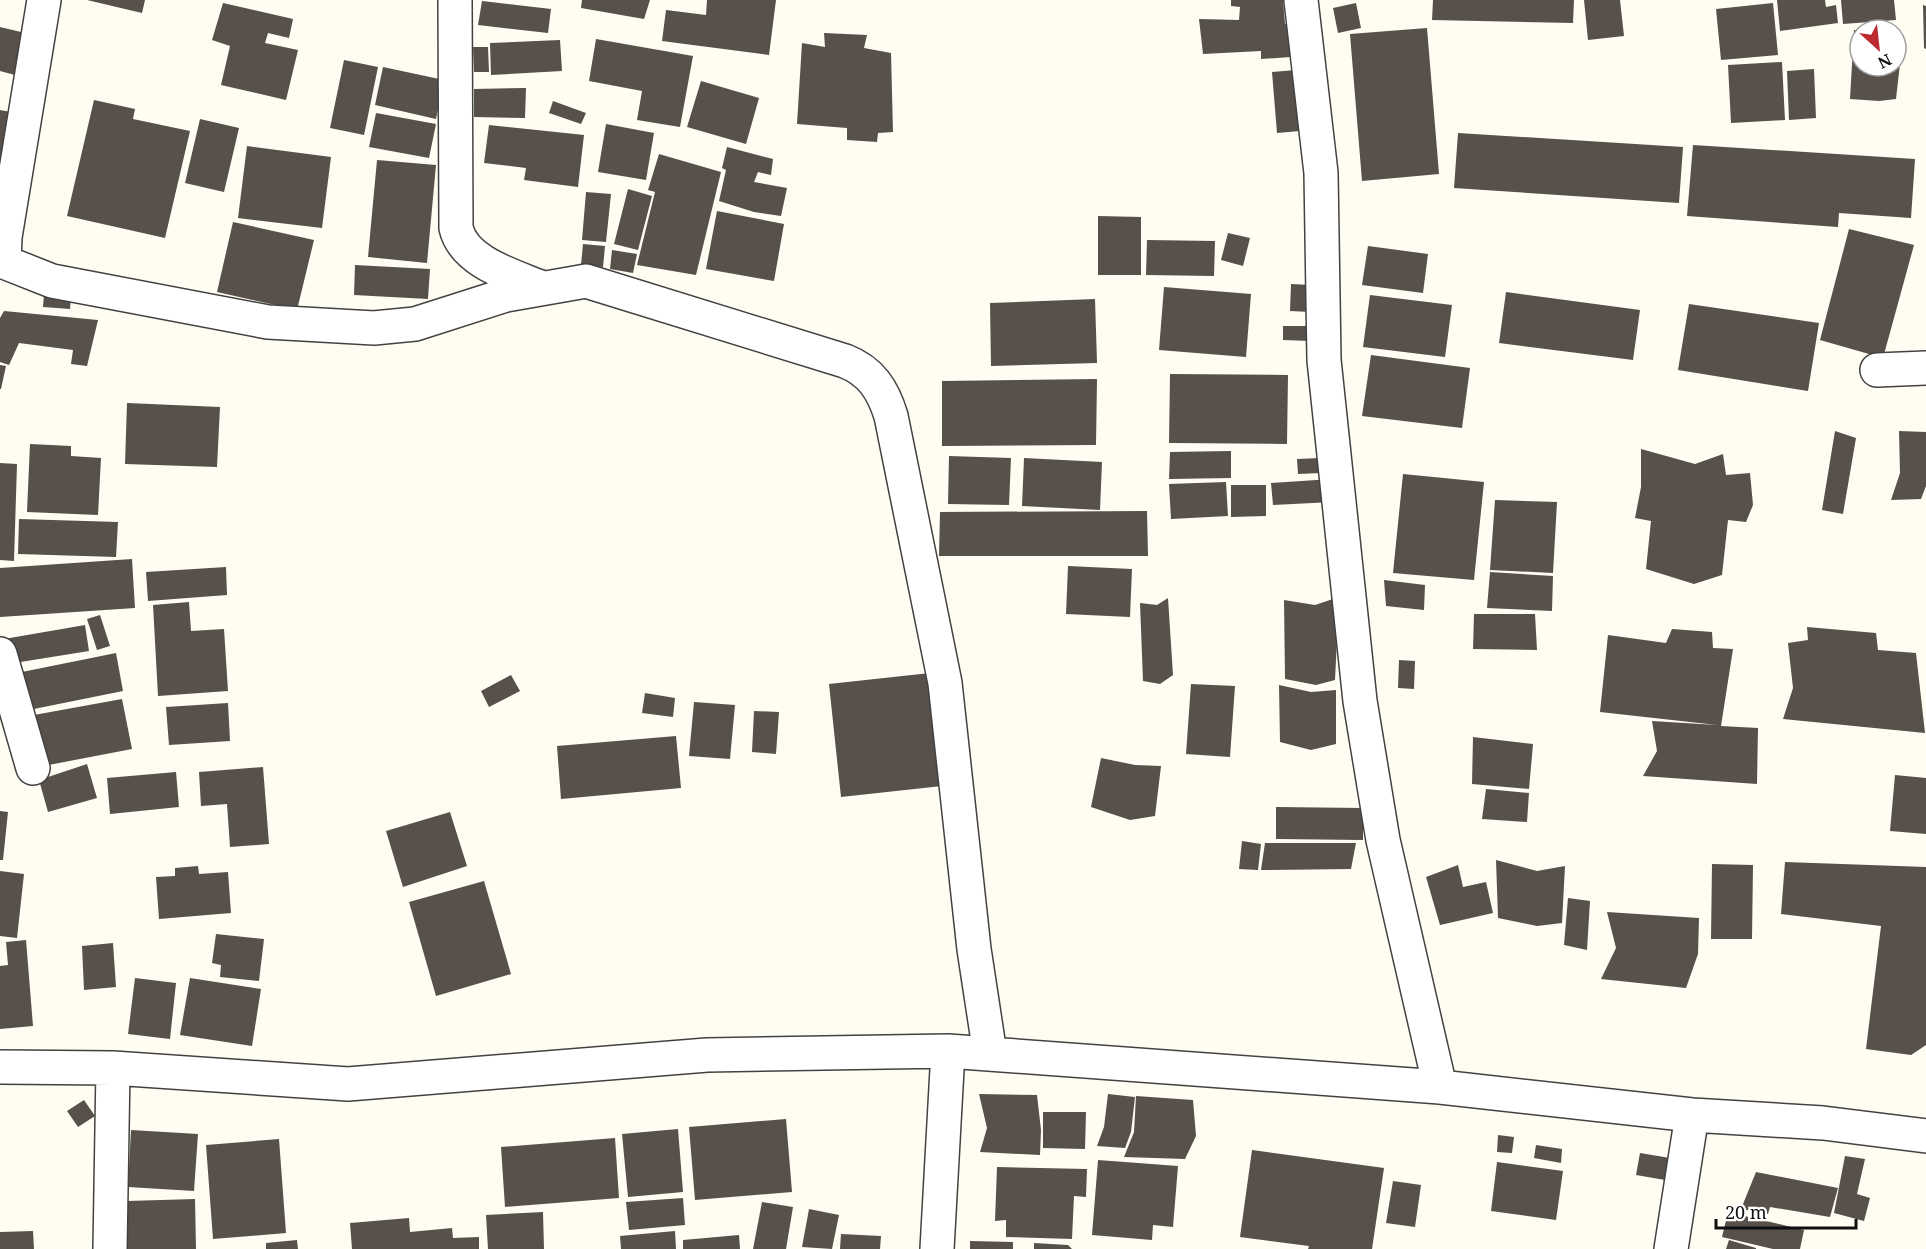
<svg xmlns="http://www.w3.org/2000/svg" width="1926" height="1249" font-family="'Noto Serif',serif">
	<rect width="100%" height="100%" fill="#fffcf1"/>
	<path fill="#57504b" d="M87,0H145L142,13Z
		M582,0H650L644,19L581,8Z
		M707,0H776L769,55L662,41L666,10L706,15Z
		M1231,0H1283L1285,24L1291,25V57L1261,59V51L1203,54L1199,19L1239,20L1240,7L1231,6Z
		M1433,0H1574L1573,23L1432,20Z
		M1584,0H1620L1624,36L1588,40Z
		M1777,0H1825L1826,7L1836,5L1838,23L1780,31Z
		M1841,0H1894L1896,20L1843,24Z
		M482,1L551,9L548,33L478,25Z
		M223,3L293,19L289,38L268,33L265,43L298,50L286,100L221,85L230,46L212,40Z
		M1356,3L1361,28L1338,33L1333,8Z
		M1773,3L1778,55L1721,60L1716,9Z
		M1923,5L1926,6V49L1924,48Z
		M0,27L25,33L15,75L0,71Z
		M1427,28L1439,174L1362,181L1350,34Z
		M1854,30H1860V66H1896V45L1902,46L1896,99L1879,101L1850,99Z
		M824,33L867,35L864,48L891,53L893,132L878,133L877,142L847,140V128L797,124L802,43L825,47Z
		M596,39L693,56L680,127L637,120L642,91L589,81Z
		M560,40L562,71L491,75L490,43Z
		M473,47H488L489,72H474Z
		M344,60L378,67L364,135L330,128Z
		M1782,62L1785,120L1731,123L1728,65Z
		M383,67L444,80L436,119L375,105Z
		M1814,69L1816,118L1789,120L1787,71Z
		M1296,70L1300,131L1277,133L1272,72Z
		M701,81L759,98L746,144L687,127Z
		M526,88L525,118L474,117V89Z
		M94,100L135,109L133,119L190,131L165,238L67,216Z
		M553,101L586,113L581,124L549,113Z
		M0,110L21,114L10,162L0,160Z
		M376,113L436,124L429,158L369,147Z
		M200,119L239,128L224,192L185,183Z
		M606,124L654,133L646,180L598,172Z
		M489,125L584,135L578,187L524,180L526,168L484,163Z
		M1458,133L1683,147L1679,203L1454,188Z
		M1693,145L1915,159L1911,218L1839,213L1838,227L1687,216Z
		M247,146L331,157L322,228L238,218Z
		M727,147L773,159L771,175L758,172L754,182L787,188L781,216L754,212L719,201L726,170L722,168Z
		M659,154L721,172L696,275L637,265L655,192L648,190Z
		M377,160L436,165L427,263L368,257Z
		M628,189L652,196L638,250L614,244Z
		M586,192L611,194L606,242L582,240Z
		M717,211L784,224L774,281L706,269Z
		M1098,216L1141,217V275H1098Z
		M233,222L314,240L297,310L217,292Z
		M1849,229L1914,245L1883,358L1820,340Z
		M1228,233L1250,238L1243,266L1221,260Z
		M1147,240L1215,241L1214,276L1146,275Z
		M583,244L605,246L603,267L581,265Z
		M1368,246L1428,254L1423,293L1362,285Z
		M612,250L637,254L633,273L610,269Z
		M355,265L430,269L428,299L354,295Z
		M1291,284L1312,285L1310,312L1290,311Z
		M1164,287L1251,294L1246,357L1159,350Z
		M1506,292L1640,310L1633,360L1499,343Z
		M44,294L71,297L70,309L43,307Z
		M1370,295L1452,305L1445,357L1363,347Z
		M1095,299L1097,363L991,366L990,303Z
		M1689,304L1819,323L1808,391L1678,370Z
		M4,311L98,320L87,366L71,364L73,350L19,343L9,365L0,362V318Z
		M1283,326H1311L1310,341L1283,340Z
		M1371,355L1470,368L1462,428L1362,416Z
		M0,365L6,366L1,389H0Z
		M1170,374L1288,375L1287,444L1169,443Z
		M1097,379L1096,445L942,446V381Z
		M127,403L220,407L217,467L125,464Z
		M1835,431L1856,438L1843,514L1822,510Z
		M1899,431L1926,432V486L1921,499L1891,500L1900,473Z
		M30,444L71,446V456L101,458L98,515L27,512Z
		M1641,449L1695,464L1723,454L1726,475L1750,473L1753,505L1746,522L1728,520L1722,575L1694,584L1646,569L1651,521L1635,518L1641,487Z
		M1231,451V478L1169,479L1170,452Z
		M949,456L1011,458L1009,505L948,504Z
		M1024,458L1102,462L1100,510L1022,506Z
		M1320,458L1321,473L1298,474L1297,459Z
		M0,463L17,464L14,561L0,560Z
		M1403,474L1484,482L1474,580L1393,573Z
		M1332,479L1333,502L1273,505L1271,483Z
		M1226,482L1228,516L1171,519L1169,484Z
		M1231,485H1266V516L1231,517Z
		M1495,500L1557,502L1553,573L1490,570Z
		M1147,511L1148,556H939L940,512Z
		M19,519L118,522L116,557L18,554Z
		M132,559L135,608L0,617V568Z
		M1068,566L1132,569L1130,617L1066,614Z
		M226,567L227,595L148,601L146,572Z
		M1490,572L1553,576L1552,611L1487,608Z
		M1384,580L1425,585L1424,610L1386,606Z
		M1339,597L1335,680L1316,685L1285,679L1284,600L1315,605Z
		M1168,598L1173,675L1160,684L1143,681L1140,603L1157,605Z
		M189,602L191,631L224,629L228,691L158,696L153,605Z
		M1474,614H1535L1537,650L1473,649Z
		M100,615L110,646L97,650L87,619Z
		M85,625L89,651L8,664L4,639Z
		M1807,627L1876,633L1878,650L1916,653L1925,733L1783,719L1793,688L1788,643L1808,640Z
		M1672,629L1712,632L1713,648L1733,649L1721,726L1758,728L1757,784L1643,776L1657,751L1652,721L1717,725L1600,712L1608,635L1666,643Z
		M116,653L123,691L19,712L12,674Z
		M1399,660L1415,661L1414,689L1398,688Z
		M930,673L942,786L841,797L829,684Z
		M511,675L520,691L489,707L481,691Z
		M1191,684L1235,686L1230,757L1186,754Z
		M1279,685L1311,692L1336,690V744L1311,750L1280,742Z
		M645,693L675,698L673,717L642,713Z
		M122,699L132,749L33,768L23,717Z
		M694,702L735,705L730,759L689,756Z
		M228,703L230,741L169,745L166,707Z
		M754,711L779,712L776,754L752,752Z
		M676,736L681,788L561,799L557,746Z
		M1473,737L1533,744L1529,789L1472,784Z
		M1101,758L1135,765L1161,766L1155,816L1130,820L1091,807Z
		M87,764L97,798L48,812L39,780Z
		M263,767L269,844L230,847L227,804L201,806L199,772Z
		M176,772L179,807L110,814L107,778Z
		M1895,775L1926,778V834L1890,831Z
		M1486,789L1529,793L1527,822L1482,819Z
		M1276,807L1363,808V840L1276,839Z
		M0,811L8,812L3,860H0Z
		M450,812L467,866L403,887L386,831Z
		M1242,841L1261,844L1258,870L1239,869Z
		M1265,843H1356L1351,869L1261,870Z
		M1496,860L1537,871L1565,866L1562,923L1537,926L1498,918Z
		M1785,862L1926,867V1045L1911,1055L1866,1049L1881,926L1781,914Z
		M1712,864L1753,865L1752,939H1711Z
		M1458,865L1463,887L1486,882L1493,913L1440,925L1426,877Z
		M198,866L199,874L228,872L231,913L159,919L156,877L175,876V868Z
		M0,871L24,874L17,938L0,936Z
		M484,881L511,974L436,996L409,902Z
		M1568,898L1590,901L1587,950L1564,945Z
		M1607,912L1699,918L1698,954L1686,988L1601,979L1616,948Z
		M216,934L264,939L259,981L220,977L221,965L212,963Z
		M26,940L33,1026L0,1029V966L8,965L6,942Z
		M113,943L116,987L84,990L82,946Z
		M135,978L176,983L170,1039L128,1034Z
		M190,978L261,989L252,1046L180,1035Z
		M979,1094L1037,1095L1041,1130L1040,1155L980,1152L987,1128Z
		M1108,1094L1135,1097L1131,1132L1125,1148L1097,1146L1104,1127Z
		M1136,1096L1193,1100L1196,1136L1185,1159L1124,1157L1134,1132Z
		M84,1100L95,1116L78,1127L67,1111Z
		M1043,1112H1086L1085,1149L1043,1148Z
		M786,1119L792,1192L695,1200L689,1127Z
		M678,1129L683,1192L628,1197L622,1134Z
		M131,1130L198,1134L194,1191L128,1187Z
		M1498,1135L1514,1137L1512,1153L1497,1152Z
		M615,1138L619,1198L505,1207L501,1147Z
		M279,1139L286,1233L213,1239L206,1145Z
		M1536,1145L1562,1149L1561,1163L1534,1158Z
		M1252,1150L1384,1168L1372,1249H1308L1309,1246L1240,1237Z
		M1640,1153L1676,1159L1671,1181L1636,1175Z
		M1845,1156L1865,1159L1857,1194L1870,1198L1864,1221L1834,1213Z
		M1098,1160L1178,1166L1173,1227L1153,1225L1152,1240L1092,1235Z
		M1497,1162L1563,1171L1556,1220L1491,1211Z
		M997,1167L1087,1169L1086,1197L1074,1196L1072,1239L1006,1237V1220L995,1221Z
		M1756,1172L1838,1188L1830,1217L1770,1207L1768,1214L1741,1209Z
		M1393,1181L1421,1185L1415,1227L1386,1223Z
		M683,1198L685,1225L629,1230L626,1202Z
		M195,1199L196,1249H128L127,1201Z
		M762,1202L793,1207L786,1249H753Z
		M809,1209L839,1215L832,1249L802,1247Z
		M543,1212L544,1249H488L486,1215Z
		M1728,1212L1804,1230L1800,1249H1773L1722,1237Z
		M409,1218L410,1232L452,1228L453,1238L479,1237V1249H352L350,1223Z
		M33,1231L34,1249H0V1232Z
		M675,1231L676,1249H621L620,1236Z
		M841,1234L881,1236L880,1249H840Z
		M739,1235L740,1249H683V1240Z
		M297,1240L298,1249H266V1243Z
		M1729,1240L1756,1248V1249H1726Z
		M970,1241L1013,1242V1249H970Z
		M1034,1243L1068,1245L1072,1249H1034Z"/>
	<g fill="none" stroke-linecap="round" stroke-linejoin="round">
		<defs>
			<path id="minor" d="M44,0L5,237L4,262L52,281L268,322L374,328L415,324L506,295L586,281L845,361C871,371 883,390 891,416L945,683L974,949L990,1054
				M455,0L456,228C464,262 511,275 540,287
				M1301,0L1321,173L1324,360L1360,701L1383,840L1440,1087
				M1877,370L1926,368
				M0,654L33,768
				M0,1067L113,1068L348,1084L707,1055L948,1051L1440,1087L1692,1115L1823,1123L1926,1136
				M110,1249L113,1068
				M937,1249L948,1051
				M1671,1249L1692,1115"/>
		</defs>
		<use href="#minor" stroke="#424242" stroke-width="36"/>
		<use href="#minor" stroke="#fff" stroke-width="33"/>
	</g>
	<g transform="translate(1878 48) rotate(153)"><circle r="28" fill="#ffffff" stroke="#9f9f9f" stroke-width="1.5"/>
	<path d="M0-4.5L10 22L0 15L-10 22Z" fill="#bc2a2f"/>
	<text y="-9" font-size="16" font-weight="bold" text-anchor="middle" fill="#0f0f0f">N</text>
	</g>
	<path d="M1716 1219v9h140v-9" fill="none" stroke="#0f0f0f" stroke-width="3"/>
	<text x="1725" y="1219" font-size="18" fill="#0f0f0f" stroke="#ffffff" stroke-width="4.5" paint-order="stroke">20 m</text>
</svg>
